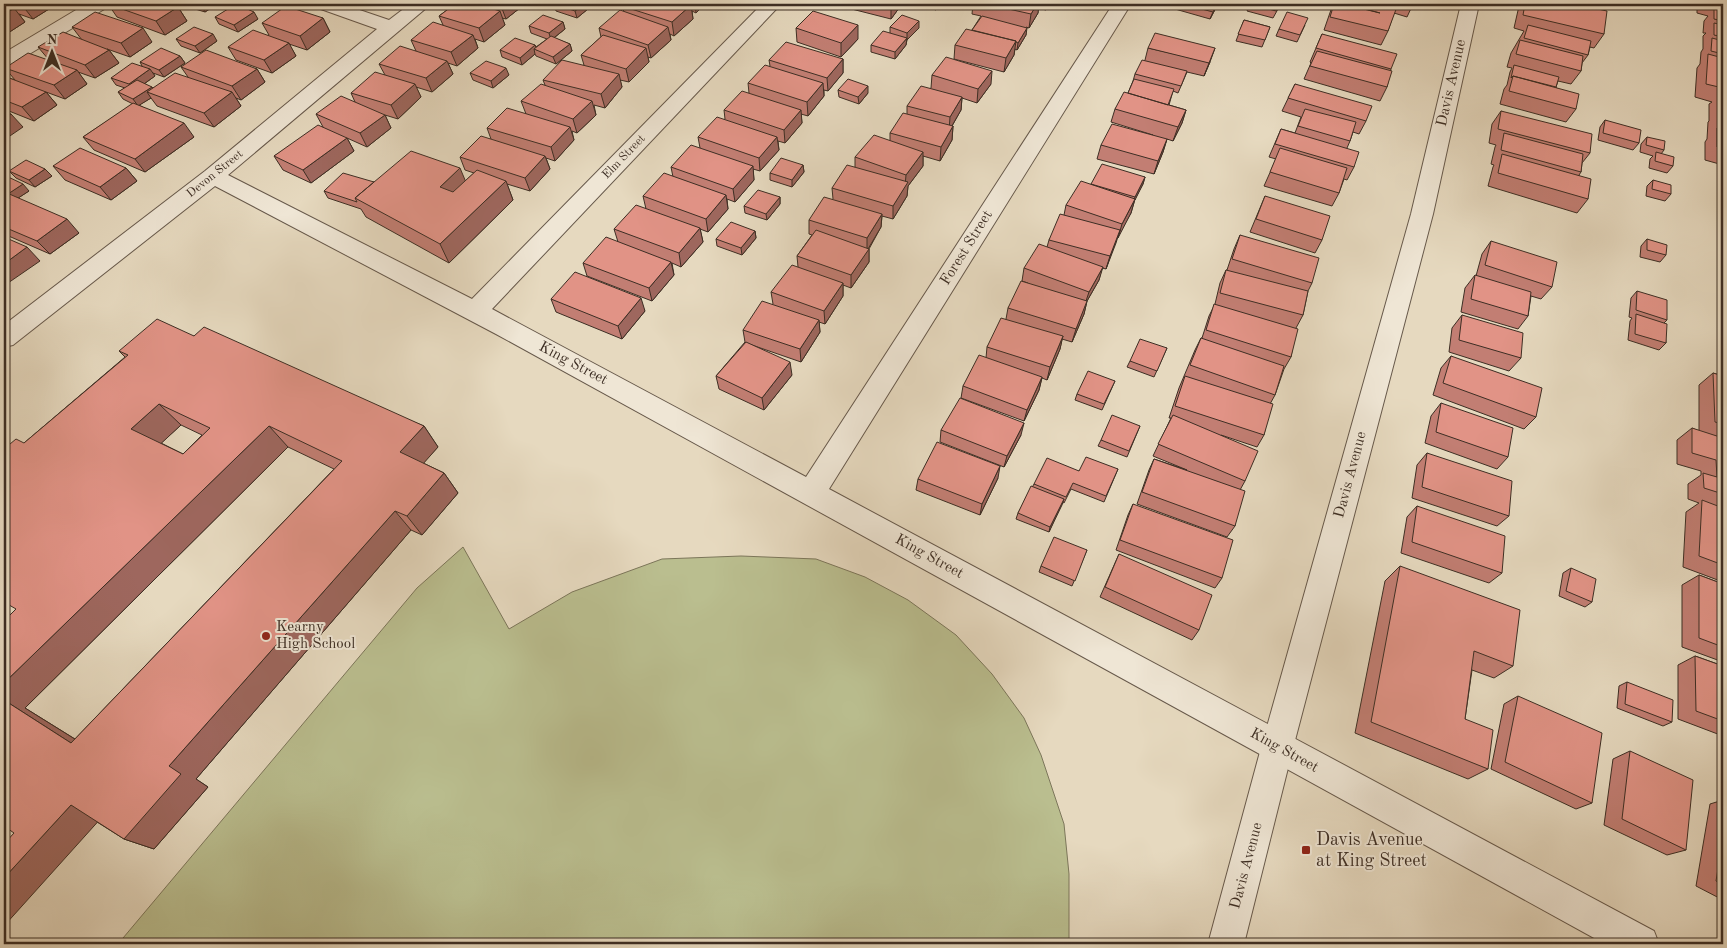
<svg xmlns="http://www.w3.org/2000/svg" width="1727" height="948" font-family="'Old Standard TT',serif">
	<rect width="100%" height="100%" fill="#e6d9bf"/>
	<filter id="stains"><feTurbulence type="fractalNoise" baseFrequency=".004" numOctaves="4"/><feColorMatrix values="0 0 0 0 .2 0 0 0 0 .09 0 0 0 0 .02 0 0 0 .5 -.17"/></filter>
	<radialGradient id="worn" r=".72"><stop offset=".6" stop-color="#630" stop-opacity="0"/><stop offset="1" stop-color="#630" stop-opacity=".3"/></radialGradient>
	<path fill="#babe8f" stroke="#7c765a" d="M463,547L509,629L572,592L662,559L741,556L816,559L865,577L908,600L956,635L992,674L1024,718L1041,755L1064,824L1069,874V944H118L417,588Z"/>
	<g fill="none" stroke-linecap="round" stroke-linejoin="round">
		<defs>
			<path id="minor" d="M86,4H108L106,8L11,65L4,67V53Z
				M316,4H342L389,20L410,4H431L228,175L472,299L762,4H781L492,309L806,477L1113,4H1131L829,489L1654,931L1659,944H1605L496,334L215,186L13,345L4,347V325L205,171L377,29L318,8Z"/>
			<path id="tertiary" d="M1461,4H1479L1433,214L1293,748L1244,944H1208L1261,748L1411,214Z"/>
		</defs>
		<use href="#minor" stroke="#67594b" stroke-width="2"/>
		<use href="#tertiary" stroke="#67594b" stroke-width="2"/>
		<use href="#minor" fill="#efe6d5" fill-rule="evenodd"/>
		<use href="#tertiary" fill="#efe6d5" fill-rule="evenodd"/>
	</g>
	<path fill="#c27e73" stroke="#3d2e24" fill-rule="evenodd" d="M4,4H57L33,19L19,14L25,22L8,33L4,32Z
		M108,4L178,7L187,21L165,35L117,17Z
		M179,4H217L205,12Z
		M455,4H525L506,19L502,18L505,25L484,42L475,39L478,48L457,66L448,63L453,74L432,92L416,87L421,97L398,119L385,115L391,128L367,147L347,138L354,151L311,183L283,170L274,156L323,127L316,114L355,102L351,93L385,75L379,64L416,51L411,40L443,25L439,16Z
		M554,4H594L577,18L556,11Z
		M625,4H705L696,13L692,11L693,19L674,36L670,34L671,40L651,58L648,57L649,62L629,82L620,80L622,87L605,108L594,105L596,115L577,133L572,131L574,140L555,161L546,158L550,169L530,191L507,184L513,200L449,263L366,217L361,209L328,198L324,191L374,182L465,181L474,173L465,170L460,157L491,139L487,128L526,114L521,101L545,85L543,80L584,65L581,55L601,37L599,28L624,12L622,6Z
		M832,4H902L891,19Z
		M917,4H941L936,10Z
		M973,4H1049L1046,10L1038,8V13L1029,28L1026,27V35L1017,50L1015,49L1014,55L1004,72L954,59L955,45L972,30L981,16L972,14Z
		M1169,4H1218L1210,19L1168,7Z
		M1250,4L1278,9L1273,18L1247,11Z
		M1333,4H1413L1407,17L1394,13L1388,31L1381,45L1324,30Z
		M1521,4H1593L1591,8L1604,34L1594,48L1590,47L1588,55L1582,63L1581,71L1571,84L1558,81L1556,87L1576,109L1566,122L1500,104L1504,89L1507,85L1510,72L1512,68L1507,67L1511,53L1524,31L1514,28L1519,6Z
		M1697,4H1723V165L1705,160V142L1707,139L1708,122L1709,121V104L1712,102L1695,97L1697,68L1700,64L1701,52L1703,49V36L1706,33H1703L1704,21L1708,16L1697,13Z
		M215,17L258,19L238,32L219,24Z
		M323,18L330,32L307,50L289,44L296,56L272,73L236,60L228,47L269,35L262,23Z
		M1244,20L1270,27L1262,47L1236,41Z
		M563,22L565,29L554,38L570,44L572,51L556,64L536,56L535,54L522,65L502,57L500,50L535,45L536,47L547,39L531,33L529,26Z
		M1305,25L1297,42L1276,36L1279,29Z
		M72,27L152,42L130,57L107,49L109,50L119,63L95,78L78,72L87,84L65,99L46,92L57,105L34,121L4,109V76L15,80L5,68L49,60L38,47L82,40Z
		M890,27L919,28L907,40L906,45L895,59L871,52V45L890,33Z
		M796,28L858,39L841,57L797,42Z
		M1322,34L1391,69L1387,87L1380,101L1304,79L1311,63L1310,62Z
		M176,39L217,41L200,53L181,46Z
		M1148,48L1210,62L1204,76L1187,72L1178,93L1173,91L1169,105L1186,110L1182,123L1173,141L1167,139L1163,152L1154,174L1097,159L1101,145L1153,135L1111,122L1115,109L1128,93L1133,81L1135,74L1145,60Z
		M180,56L185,63L164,77L153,73L155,76L144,84L153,88L188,77L181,67L257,69L265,82L241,100L236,98L241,106L214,127L157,106L151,98L139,105L194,137L145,172L94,150L83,137L133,104L123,99L118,92L125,88L116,85L111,78L142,66L140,62Z
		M843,59V73L828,91L824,90V96L808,116L801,114L802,123L785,143L778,141L779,150L760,171L753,169L754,180L735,202L727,199L728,209L708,232L700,229L703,242L681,267L672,263L674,275L652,301L587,276L583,263L618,242L614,229L646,209L643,196L673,177L671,167L700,148L698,137L725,119L724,110L749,93L748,83L770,66L769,60Z
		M470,73L509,75L493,88L473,80Z
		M932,75L991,84L977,103L962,98L961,110L952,126H953L952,140L940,161L923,156V166L908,186L907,196L893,219L882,216L881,227L869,249V262L851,288L843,285V296L825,324L819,322L820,332L801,362L746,343L792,375L764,410L719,389L716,376L745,342L743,330L773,304L771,292L798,267L797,256L812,235L809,234V220L833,199L832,188L855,167V157L890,141V133L907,114V106L931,88Z
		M1295,84L1366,121L1359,134L1353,132L1350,141L1347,148L1354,167L1347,180L1344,179L1339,193L1332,206L1264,186L1276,159L1269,157L1281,129L1295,133L1301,117L1282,111Z
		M838,90L868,93L859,104L839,97Z
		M1501,111L1590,153L1582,163L1581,172L1579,175L1588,199L1577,213L1488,186L1493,167L1494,165L1491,164L1495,147L1496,145L1489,143L1492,124Z
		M1605,120L1639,143L1633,150L1598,140L1600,127Z
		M1647,137L1664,150L1661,154L1673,166L1667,173L1649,168L1650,159L1653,156L1640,152L1641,144Z
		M803,165L804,172L792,187L770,180V173Z
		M53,166L126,168L137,181L111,200L65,180Z
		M45,169L52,176L35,187L16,178L9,171Z
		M4,175L29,191L18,198L79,233L50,254L4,234Z
		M1145,177L1143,184L1135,199L1131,213L1117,237L1106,269L1102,268L1099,280L1087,301L1084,314L1072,342L1062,339L1060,349L1047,380L1042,378L1039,390L1024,421L961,398L963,386L986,358L987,347L1006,319L1008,308L1028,283L1022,281L1024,268L1047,247L1049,240L1064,215L1066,205L1091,184Z
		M1653,180L1671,194L1665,201L1646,196L1647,186Z
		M1265,196L1322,240L1315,253L1250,232Z
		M780,197V204L767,220L745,213L744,206Z
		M755,231L756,238L742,255L717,246L716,239Z
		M1240,235L1312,283L1308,291L1303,315L1296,328L1291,357L1284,369L1275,395L1270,404L1264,435L1257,447L1221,435L1245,481L1240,490L1235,526L1227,537L1137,504L1149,470L1154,459L1187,470L1153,456L1171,418H1169L1179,388L1195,350L1201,338H1202L1209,316L1215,304L1220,283L1226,270H1227L1234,249Z
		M1647,239L1666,255L1660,262L1640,257L1641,246Z
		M1491,241L1552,287L1541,299L1531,296L1528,316L1518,329L1461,312L1465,288L1475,275L1476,276L1482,254Z
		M1637,291L1667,320L1664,323L1666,343L1659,350L1628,340L1630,321L1632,318L1629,317L1631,298Z
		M551,299L645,311L622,339L556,312Z
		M1462,315L1521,358L1509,371L1449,352L1452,328Z
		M194,336L424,426L438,447L423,463L444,473L458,493L422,535L411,530L196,779L208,787L154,849L124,839L97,822L14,833L16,609L24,443L125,357L119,351ZM181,425L202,435L183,454L161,443ZM288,447L334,469L75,739L25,708Z
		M1167,348L1154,377L1127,367L1130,361Z
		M1451,356L1536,417L1524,429L1433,395L1441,368Z
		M1713,373L1723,376V582L1683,567L1686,512L1699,503L1688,499V484L1701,475V471L1677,464V440L1692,428L1699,431V385Z
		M1115,381L1102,410L1075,400L1077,394Z
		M1441,403L1508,457L1497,469L1425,443L1431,416Z
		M1140,426L1127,457L1098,446L1101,440Z
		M941,430L1021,435L1004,467L940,442Z
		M1427,453L1509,516L1497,526L1412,498L1417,465Z
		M1118,469L1104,502L1071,489L1064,503L1062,502L1049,532L1016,519L1018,513L1034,484L1079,471Z
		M998,478L980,515L916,490L918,479Z
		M1133,504L1222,578L1215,588L1116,550L1128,515Z
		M1417,506L1502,573L1489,583L1401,553L1407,517Z
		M1087,550L1072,586L1039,572L1041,566Z
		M1119,554L1199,630L1192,640L1100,597Z
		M1400,566L1513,666L1494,678L1472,670L1465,719L1488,769L1468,779L1355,733L1385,581Z
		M1571,568L1592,602L1585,607L1559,596L1563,573Z
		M1699,575L1723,584V662L1682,647V585Z
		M1695,656L1723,666V736L1678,719V665Z
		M1627,682L1672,722L1663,726L1617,708L1619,686Z
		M1518,696L1592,803L1576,809L1491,769L1504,704Z
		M1630,751L1686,850L1667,855L1604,825L1613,759Z
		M1723,800V900L1696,886L1710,804Z"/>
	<path fill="#9e675e" stroke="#3d2e24" d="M25,4H57L33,19L22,5Z
		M200,4H217L205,12Z
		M503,4H525L506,19L501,6Z
		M584,4H594L577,18L575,11Z
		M695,4H705L696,13Z
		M892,4H902L891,19V5Z
		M936,4H941L936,10Z
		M1037,4H1039L1038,13L1029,28L1031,14Z
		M1047,4H1049L1046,10Z
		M1217,4H1218L1210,19L1213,12Z
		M691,5L693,19L674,36L672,22Z
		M178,7L187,21L165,35L156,21Z
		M14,8L25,22L8,33L4,28V15Z
		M500,11L505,25L484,42L479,28Z
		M254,12L258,19L238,32L234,25Z
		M323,18L330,32L307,50L300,36Z
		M919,21V28L907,40V33Z
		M563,22L565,29L551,40L549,33Z
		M858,25V39L841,57V43Z
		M668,27L671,40L651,58L648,45Z
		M143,28L152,42L130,57L121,43Z
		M1027,28L1026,35L1017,50L1018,43Z
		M213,34L217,41L200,53L195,46Z
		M473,35L478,48L457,66L451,52Z
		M907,38L906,45L895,59V52Z
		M1016,41L1014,55L1004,72L1006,58Z
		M289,43L296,56L272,73L264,60Z
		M570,44L572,51L556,64L553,57Z
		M535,45L537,50L534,49L535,54L522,65L520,58Z
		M646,48L649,62L629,82L626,69Z
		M1215,48L1210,62L1204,76L1209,63Z
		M109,50L119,63L95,78L85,65Z
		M180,56L185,63L164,77L159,70Z
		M843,59V73L828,91L827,78Z
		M447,61L453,74L432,92L426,78Z
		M506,68L509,75L493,88L491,81Z
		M150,69L155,76L134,91L129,84Z
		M257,69L265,82L241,100L232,86Z
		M77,70L87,84L65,99L54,85Z
		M992,71L991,84L977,103L978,89Z
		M619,74L622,87L605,108L601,94Z
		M823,83L824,96L808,116L807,102Z
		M415,84L421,97L398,119L391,105Z
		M868,86V93L859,104L858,97Z
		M152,87L157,94L147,92L151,98L138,106L133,99Z
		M46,92L57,105L34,121L22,107Z
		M232,92L241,106L214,127L204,113Z
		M962,97L961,110L949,131L950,117Z
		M592,101L596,115L577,133L573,119Z
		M801,110L802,123L785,143L784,130Z
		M1186,110L1182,123L1173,141L1178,127Z
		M11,114L23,127L4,140V119Z
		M385,115L391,128L367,147L360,133Z
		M184,123L194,137L145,172L135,159Z
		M953,126L952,140L940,161L941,147Z
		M570,127L574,140L555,161L551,147Z
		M777,137L779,150L760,171L759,158Z
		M347,138L354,151L311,183L303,170Z
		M1167,139L1163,152L1154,174L1158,161Z
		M923,152V166L908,186L907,196L893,219V206L905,186L906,175Z
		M545,156L550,169L530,191L525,178Z
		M803,165L804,172L792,187V180Z
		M753,166L754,180L735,202L733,189Z
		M126,168L137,181L111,200L100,187Z
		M460,168L468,187L449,206L440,187Z
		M45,169L52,176L35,187L29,180Z
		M1145,177L1143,184L1135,200V199L1131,213L1118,238L1122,224L1133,203L1135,197Z
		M506,181L513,200L449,263L440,244Z
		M23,184L29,191L12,202L6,195Z
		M726,195L728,209L708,232L706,219Z
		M780,197V204L767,220L766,214Z
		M882,214L881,227L868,249H869V262L851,288V275L867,251V238Z
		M67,219L79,233L50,254L37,241Z
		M700,228L703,242L681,267L679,253Z
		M1120,230L1116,243L1106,269L1110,256Z
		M755,231L756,238L742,255L741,248Z
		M27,247L40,261L8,283L4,279V264Z
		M671,262L674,275L652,301L649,288Z
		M1103,267L1099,280L1087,301L1084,314L1072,342L1076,329L1085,304L1089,292Z
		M843,283V296L825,324L824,311Z
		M641,298L645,311L622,339L618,326Z
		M819,320L820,332L801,362L800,349Z
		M1063,336L1060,349L1047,380L1050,367Z
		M790,362L792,375L764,410L762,398Z
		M1042,377L1039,390L1024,421L1027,410Z
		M159,404L181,425L154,450L131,429Z
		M1024,423L1021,435L1004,467L1007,456Z
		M269,426L288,447L25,708L102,756L71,743L4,700V683Z
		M424,426L438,447L415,473L400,452Z
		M1000,466L998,478L980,515L982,504Z
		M444,473L458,493L422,535L407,516Z
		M1064,499L1062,505L1049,532L1050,527Z
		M395,511L411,530L196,779L208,787L154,849L124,839L169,766Z
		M71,805L103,816L4,926V878Z"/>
	<path fill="#e19386" stroke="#3d2e24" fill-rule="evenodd" d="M108,4H169L178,7L156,21Z
		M236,4L254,12L234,25L215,17Z
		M455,4H476L500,11L479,28L439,16Z
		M495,4H503L501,6Z
		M554,4H584L575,11Z
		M625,4H686L691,5L672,22L622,6Z
		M986,4H1037L1031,14Z
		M1183,4H1217L1213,12Z
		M1250,4H1279L1276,11Z
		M1334,4H1343L1380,13L1347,4H1398L1388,31L1330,17Z
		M1525,4H1574L1607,11L1604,34L1523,15Z
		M4,5L14,8L4,15Z
		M286,6L323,18L300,36L262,23Z
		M1714,7L1723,9V21L1714,19Z
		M620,10L668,27L648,45L599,28Z
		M813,11L858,25L841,43L796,28Z
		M95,12L143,28L121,43L72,27Z
		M1287,12L1308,18L1300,35L1279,29Z
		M543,15L563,22L549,33L529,26Z
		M902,15L919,21L907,33L890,27Z
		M982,16L1027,28L1018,43L1016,42V41L972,30Z
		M1244,20L1270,27L1265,40L1238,34Z
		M433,22L473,35L451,52L411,40Z
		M1714,23L1723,25V37L1714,35Z
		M1528,25L1591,41L1588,55L1524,38Z
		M194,27L213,34L195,46L176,39Z
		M966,29L1016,41L1006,58L955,45Z
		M253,30L289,43L264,60L228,47Z
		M883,31L907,38L895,52L871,45Z
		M63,32L109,50L85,65L38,47Z
		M1155,33L1215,48L1209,63L1148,48Z
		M1322,34L1397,54L1391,69L1316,48Z
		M603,35L646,48L626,69L581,55Z
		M551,36L570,44L553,57L534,49Z
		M515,38L535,45L520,58L500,50Z
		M1712,38L1723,41V54L1711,51Z
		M1520,40L1583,56L1581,71L1516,54Z
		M786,42L843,59L827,78L769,60Z
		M400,46L447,61L426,78L379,64Z
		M161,48L180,56L159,70L140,62Z
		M206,50L257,69L232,86L181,67Z
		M1317,51L1392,71L1387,87L1310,66Z
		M28,53L77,70L54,85L5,68Z
		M1708,54L1723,58V88L1706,84Z
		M946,57L992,71L978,89L932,75Z
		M562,60L619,74L601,94L543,80Z
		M1142,60L1187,71L1181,86L1135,74Z
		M486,61L506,68L491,81L470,73Z
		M132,63L150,69L129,84L111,78Z
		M765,65L823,83L807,102L748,83Z
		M1514,65L1559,77L1556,87L1513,76L1511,78Z
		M375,72L415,84L391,105L351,93Z
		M175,73L232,92L204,113L147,92Z
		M4,76L46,92L22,107L4,100Z
		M1513,76L1579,94L1576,109L1509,91Z
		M848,79L868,86L858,97L838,90Z
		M1134,79L1174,89L1168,105L1128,93Z
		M137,80L152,87L133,99L118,92Z
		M541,84L592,101L573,119L521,101Z
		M1295,84L1372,106L1366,121L1288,98Z
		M921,86L962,97L950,117L907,106Z
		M742,91L801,110L784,130L724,110Z
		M1721,91H1723V109L1721,108Z
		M1124,92L1186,110L1178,127L1115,109Z
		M341,96L385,115L360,133L316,114Z
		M133,103L184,123L135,159L83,137Z
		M507,108L570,127L551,147L487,128Z
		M1305,109L1356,122L1350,141L1298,126Z
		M1719,109L1723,110V128L1719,127Z
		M4,111L11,114L4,119Z
		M1501,111L1592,134L1590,153L1498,129Z
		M903,113L953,126L941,147L890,133Z
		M717,117L777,137L759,158L698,137Z
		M1605,120L1641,130L1639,143L1603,133Z
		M1112,124L1167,139L1158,161L1101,145Z
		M318,125L347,138L303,170L274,156Z
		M1717,128L1723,130V148L1717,147Z
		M1281,129L1359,152L1354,167L1275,144Z
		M1504,133L1583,154L1581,172L1501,150Z
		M874,135L923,152L906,175L855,157Z
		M481,136L545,156L525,178L460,157Z
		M1647,137L1665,141L1664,150L1646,145Z
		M691,145L753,166L733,189L671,167Z
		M80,148L126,168L100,187L53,166Z
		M1280,148L1347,168L1339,193L1270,172Z
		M411,151L460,168L440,187L453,192L477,170L506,181L440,244L355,198Z
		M1656,152L1674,157L1673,166L1655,161Z
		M1502,154L1591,179L1588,199L1498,173Z
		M781,158L803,165L792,180L770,173Z
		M26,160L45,169L29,180L9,171Z
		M1102,164L1145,177L1135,197L1091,184Z
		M847,165L908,182L893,206L832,188Z
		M343,173L374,182L355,198L357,202L324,191Z
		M664,173L726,195L706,219L643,196Z
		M4,175L23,184L8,194L7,193L5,195L4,194Z
		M1653,180L1671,185V194L1652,189Z
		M1081,181L1135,199L1122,224L1066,205Z
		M758,190L780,197L766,214L744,206Z
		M7,193L67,219L37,241L4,227V195Z
		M1265,196L1330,216L1322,240L1256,219Z
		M824,197L882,214L867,238L809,220Z
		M636,205L700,228L679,253L614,229Z
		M1060,214L1120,230L1110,256L1049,240Z
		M731,222L755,231L741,248L716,239Z
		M816,230L869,249L851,275L797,256Z
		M1240,235L1319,258L1312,283L1232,259Z
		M4,237L27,247L4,264Z
		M606,237L671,262L649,288L583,263Z
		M1647,239L1667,245L1666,255L1647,250Z
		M1491,241L1557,262L1552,287L1485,265Z
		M1039,244L1103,267L1089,292L1024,268Z
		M792,265L843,283L824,311L771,292Z
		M1226,270L1308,291L1303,315L1220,293Z
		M575,272L641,298L618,326L551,299Z
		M1475,275L1531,292L1528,316L1471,299Z
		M1021,281L1087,301L1076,329L1008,308Z
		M1637,291L1667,300V320L1636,310Z
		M762,301L819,320L800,349L743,330Z
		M1214,304L1298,329L1291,357L1206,330Z
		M1636,314L1667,324L1666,343L1635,334Z
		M1462,315L1523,333L1521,358L1459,340Z
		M1001,318L1063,336L1050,367L987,347Z
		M157,319L194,336L204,327L424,426L400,452L444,473L407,516L395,511L169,766L181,774L124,839L71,805L4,878V844L14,833L4,826V700L71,743L342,461L269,426L4,683V621L16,609L4,602V449L16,439L24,443L128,355L119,351ZM159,404L210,428L183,454L131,429Z
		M1201,338L1284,366L1275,395L1190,365Z
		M1140,339L1167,348L1157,371L1130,361Z
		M746,342L790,362L762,398L716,376Z
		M979,355L1042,377L1027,410L963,386Z
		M1451,356L1542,388L1536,417L1443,383Z
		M1088,371L1115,381L1104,404L1077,394Z
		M1713,373L1723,376V424L1715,422Z
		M1185,376L1273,404L1264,435L1175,406Z
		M960,398L1024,423L1007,456L941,430Z
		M1441,403L1513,428L1508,457L1436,432Z
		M1112,415L1140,426L1129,451L1101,440Z
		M1173,415L1258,451L1245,481L1158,444Z
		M1692,428L1723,438V494L1704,488L1703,473L1717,477L1716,460L1692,453Z
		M937,442L1000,466L982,504L918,479Z
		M1427,453L1512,481L1509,516L1422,487Z
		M1086,457L1118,469L1106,496L1073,483L1066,497L1034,484L1047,458L1079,471Z
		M1154,459L1245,491L1235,526L1142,492Z
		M1031,486L1064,499L1050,527L1018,513Z
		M1702,500L1723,508V565L1699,556Z
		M1133,504L1233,540L1222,578L1120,540Z
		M1417,506L1505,536L1502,573L1412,542Z
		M1054,537L1087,550L1075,581L1041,566Z
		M1119,554L1212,595L1199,630L1105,587Z
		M1400,566L1520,610L1513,666L1474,651L1465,719L1493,730L1488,769L1371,722Z
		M1571,568L1596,579L1592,602L1566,591Z
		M1699,575L1723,584V647L1699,638Z
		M1695,656L1723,666V721L1696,711Z
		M1627,682L1673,700L1672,722L1625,704Z
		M1518,696L1602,733L1592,803L1505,762Z
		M1630,751L1693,780L1686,850L1622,819Z
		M1723,838V885L1716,881Z"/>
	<g fill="#8f2418" stroke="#efe6d5" stroke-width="2">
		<circle cx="266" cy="636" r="5"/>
		<rect x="1301" y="845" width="10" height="10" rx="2.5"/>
	</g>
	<g text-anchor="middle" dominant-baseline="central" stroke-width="4" stroke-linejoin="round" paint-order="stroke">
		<g font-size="12" fill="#3d2e24" stroke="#efe6d5">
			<text transform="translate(624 157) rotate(-46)">Elm Street</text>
			<text transform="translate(215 174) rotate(-39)">Devon Street</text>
		</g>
		<g font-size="15" fill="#3d2e24" stroke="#efe6d5">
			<text transform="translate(1452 83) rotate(-77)">Davis Avenue</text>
			<text transform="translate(967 248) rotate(-58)">Forest Street</text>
			<text transform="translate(573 364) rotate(28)">King Street</text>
			<text transform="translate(1351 475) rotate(-75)">Davis Avenue</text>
			<text transform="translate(929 557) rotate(29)">King Street</text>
			<text transform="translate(1284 751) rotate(29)">King Street</text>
			<text transform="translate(1247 866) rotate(-75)">Davis Avenue</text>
		</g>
		<g font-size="15" fill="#3d2e24" stroke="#efe6d5" text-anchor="start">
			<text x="276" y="627">Kearny<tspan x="276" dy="17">High School</tspan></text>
		</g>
		<g font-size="18" fill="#3d2e24" stroke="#efe6d5" text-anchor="start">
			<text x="1316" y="840">Davis Avenue<tspan x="1316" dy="21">at King Street</tspan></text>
		</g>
	</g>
	<rect width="1727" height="948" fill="none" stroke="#e6d9bf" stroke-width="20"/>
	<rect x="5" y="5" width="1717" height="938" fill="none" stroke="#3d2e24" stroke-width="2.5"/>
	<rect x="10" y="10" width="1707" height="928" fill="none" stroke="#3d2e24"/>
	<g transform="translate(52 52)" stroke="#efe6d5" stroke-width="4" paint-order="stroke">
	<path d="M0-4L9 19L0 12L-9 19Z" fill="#3d2e24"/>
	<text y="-8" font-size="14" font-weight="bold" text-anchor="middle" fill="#3d2e24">N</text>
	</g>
	<rect width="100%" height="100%" filter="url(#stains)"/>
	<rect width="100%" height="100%" fill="url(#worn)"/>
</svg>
